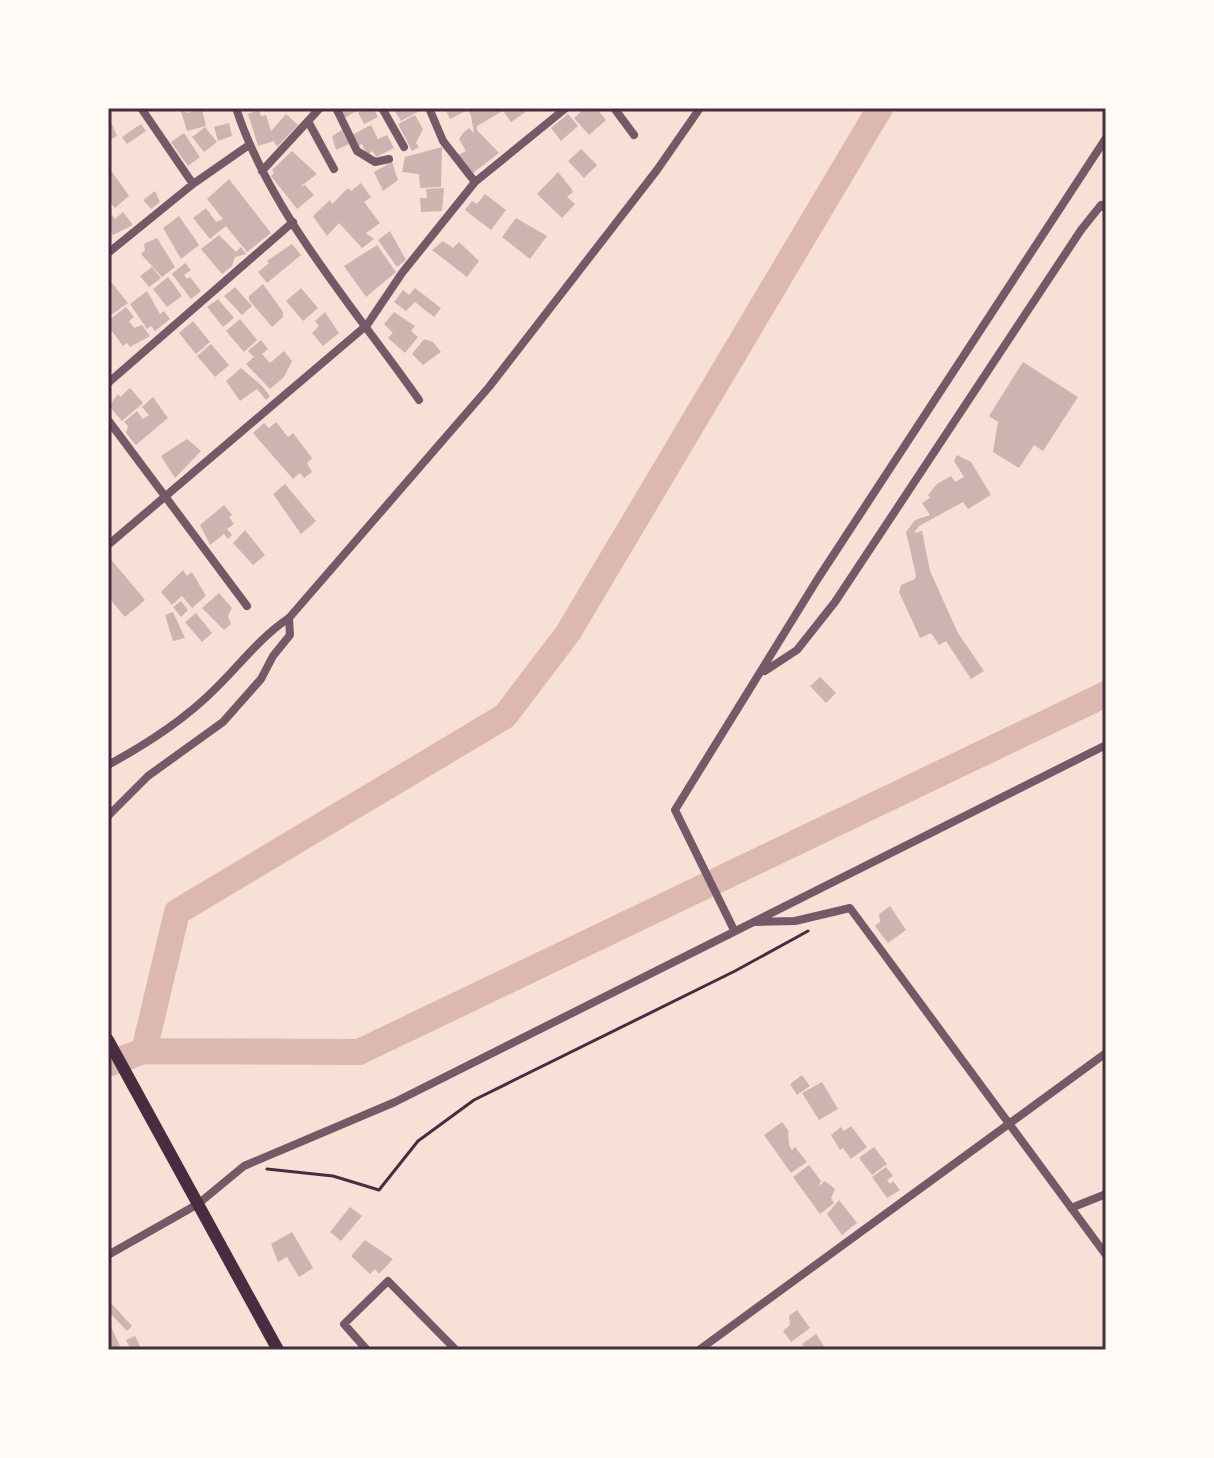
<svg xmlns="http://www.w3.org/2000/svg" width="1214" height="1458" font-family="Mulish,sans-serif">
	<rect width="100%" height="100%" fill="#f7e1d7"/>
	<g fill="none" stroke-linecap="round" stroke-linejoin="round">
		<path stroke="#dcb8b0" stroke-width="26" d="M144,1051L177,912L505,716L568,633L880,108
			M108,1064L144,1051L359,1052L1106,694"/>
	</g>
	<path fill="#ccb4b1" d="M180,108L187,113L202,109L206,126L187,131Z
		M338,108H361L343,119Z
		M367,108H373L378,117L364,124L358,112Z
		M393,108H425L401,121Z
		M499,108L501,112L477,126V130L499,153L473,173L458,155L466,151L459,139L463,133L469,128L474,133L471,116L468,110L450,119L445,109Z
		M501,108H526L527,111L511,122Z
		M585,108H596L606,120L589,135L574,118Z
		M259,110L261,116L266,115L271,131L286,114L298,125L277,147L274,141L258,146L248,114Z
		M568,114L578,126L561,141L551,128Z
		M108,115L117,136L108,141Z
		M415,115L423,129L416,143L419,147L412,151L398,124Z
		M229,123L232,136L218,141L214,127Z
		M141,124L146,131L127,144L122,137Z
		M371,125L378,139L387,135L394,148L376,157L373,151L367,155L362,144L357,146L352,135Z
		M205,127L217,142L204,152L192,137Z
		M342,130L349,144L336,150L332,136Z
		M184,133L200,157L188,166L171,142Z
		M442,147L441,187L420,188L419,174L402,172L405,157Z
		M581,149L597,165L584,178L568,161Z
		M292,151L317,174L300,187L305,185L314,195L297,209L271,176L274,173L272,170Z
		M392,162L398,180L383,191L374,172Z
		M108,166L129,196L115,208L108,200Z
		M558,172L571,188L573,192L567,197L575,204L562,218L537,194Z
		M229,179L271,233L247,252L226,226L210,239L193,218L206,208L216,222L223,219L207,199Z
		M361,183L371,197L364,202L380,223L366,233L374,239L362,248L339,223L327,236L313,216L330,200L332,204L348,188L351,191Z
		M444,188L442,211L421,212L420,198H427L426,189Z
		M155,191L160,202L151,209L143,200Z
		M485,194L506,210L491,230L465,210L472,201L477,204Z
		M108,211L115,219L123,212L133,225L113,235L108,228Z
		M179,216L199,245L181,259L163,228Z
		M516,218L547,236L530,259L502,237Z
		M390,231L406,260L397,267L378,240Z
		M219,235L236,252L241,247L246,254L235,257L232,266L222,274L201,249Z
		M157,238L175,267L162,277L141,254L145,250L144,244Z
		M443,241L453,248L459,242L479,261L467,277L432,250Z
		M292,244L301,255L267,283L258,272L269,263L267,261Z
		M377,245L396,272L366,297L344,266Z
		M185,263L191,270L184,275L187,279L190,277L201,291L191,299L172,274Z
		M152,267L161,278L149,287L140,276Z
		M168,277L182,296L167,307L153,289Z
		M108,278L128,303L108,317Z
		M263,284L283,312V317L272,327L249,300V296Z
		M235,287L252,306L242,315L224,296Z
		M301,288L318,308L303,321L286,301Z
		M415,288L441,308L434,317L415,302L406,311L394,302L403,290L409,295Z
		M147,291L160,314L164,311L170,319L155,331L151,326L147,329L130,304Z
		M218,299L234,318L223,327L207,307Z
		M126,307L134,317L129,321L134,328L142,325L150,336L130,347L127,343L123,346L108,326V321Z
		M325,312L339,333L323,346L312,333L319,326L315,321Z
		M394,312L415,326L411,331L418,337L405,353L388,338L393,333L384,324Z
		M240,319L257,340L244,352L226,331Z
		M193,321L210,342L196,354L179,333Z
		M424,339L433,342L441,352L423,365L412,354Z
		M261,340L268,349L262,354L270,363L284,351L292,361L284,377L270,389L246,364L254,357L248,351Z
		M211,344L229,365L215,377L197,356Z
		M1023,362L1078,397L1043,451L1034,445L1019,468L993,452L998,422L989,416Z
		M241,368L262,386L270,396L266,400L257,389L240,401L226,381Z
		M130,388L143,403L122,421L109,406L118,394L120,397Z
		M153,397L168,418L136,445L126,433L128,426L124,422L137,411L143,419L149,415L142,407Z
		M276,422L288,437L293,433L312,458L307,463L312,472L304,478L300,473L293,479L253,433L264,423L269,428Z
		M187,439L201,451L175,478L161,456Z
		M957,455L971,462L991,495L968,509L963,502L919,526L914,533L922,531L930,571L958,633L984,671L971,679L946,641L939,645L931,633L920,638L899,592L901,585L915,579L916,575L906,532L915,520L930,515L922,503L930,498L928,495L937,484L951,476L955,482L964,477L954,461Z
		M285,484L316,521L301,534L273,494Z
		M224,505L232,515L229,517L234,524L227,529L232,535L228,539L224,534L210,545L200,525Z
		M245,530L265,555L253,565L233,543Z
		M108,556L145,600L125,617L108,597Z
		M183,570L187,576L192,572L206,596L192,608L182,596L172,605L161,592Z
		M219,593L232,608L228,616L231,624L224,630L202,608Z
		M181,601L188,610L181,617L173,607Z
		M173,612L185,638L173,641L165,615Z
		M196,613L212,633L202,642L185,622Z
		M820,677L836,693L826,703L810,686Z
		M890,906L906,930L888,943L875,926L880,922L879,914Z
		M802,1075L810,1086L797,1095L790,1084Z
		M822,1082L838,1109L819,1120L802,1093Z
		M782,1122L788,1130L789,1145L792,1150L795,1147L807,1162L791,1173L764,1135Z
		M851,1126L867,1147L851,1159L843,1148L840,1150L831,1135L841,1127L844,1131Z
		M874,1147L887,1164L872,1175L859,1158Z
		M809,1165L821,1181L818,1187L825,1181L835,1189L831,1198L834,1203L820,1214L793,1177Z
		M886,1167L893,1176L887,1180L890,1184L893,1181L900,1190L887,1198L872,1177Z
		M839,1200L857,1223L842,1235L827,1214Z
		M350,1207L362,1216L341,1241L330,1232Z
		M292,1232L313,1268L299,1277L287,1257L278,1262L271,1244Z
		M365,1240L393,1259L379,1274L375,1269L370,1274L351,1256Z
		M110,1302L132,1326L127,1331L108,1311Z
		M797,1310L810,1328L791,1342L783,1331L790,1325L789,1316Z
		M108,1321L122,1350H108Z
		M816,1334L826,1349L806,1350L802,1344Z
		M135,1336L141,1348L131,1350L126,1340Z"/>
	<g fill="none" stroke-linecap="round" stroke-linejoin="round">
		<path stroke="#4a2c40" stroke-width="3" d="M267,1169L333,1176L379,1190L418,1141L474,1100L735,971L808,931"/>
		<path stroke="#755966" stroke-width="8" d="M141,108L193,184
			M236,108C270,213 356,310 419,400
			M336,108L357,151L375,162L389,159
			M382,108L404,147
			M429,108L443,141L475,182
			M614,108L634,135
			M309,123L334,169
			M262,171L320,108
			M108,253L193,184L249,145
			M108,383L293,222
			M108,420L247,606
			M108,545L367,325L402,273L475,182L566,108
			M765,671L797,650L835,602L1081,230L1101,205L1106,209
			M108,765C145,745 184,720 214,690C239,666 260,637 289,618L489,387L657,170L700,108
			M108,816L148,776L223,722L261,679L273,656L290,635L289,618
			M756,922L795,921L850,908L1106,1255
			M734,930L675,810L817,580L1106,138
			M1071,1208L1106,1194
			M108,1255L198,1204L244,1166L395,1102L1106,745
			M367,1350L344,1324L388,1281L456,1350
			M699,1350L1106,1053"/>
		<path stroke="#4a2c40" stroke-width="12" d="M108,1040L278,1350"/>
	</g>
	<rect width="1214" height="1458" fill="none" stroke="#fffaf5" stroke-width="220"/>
	<rect x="110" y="110" width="994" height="1238" fill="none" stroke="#4a2c40" stroke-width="3"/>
</svg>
